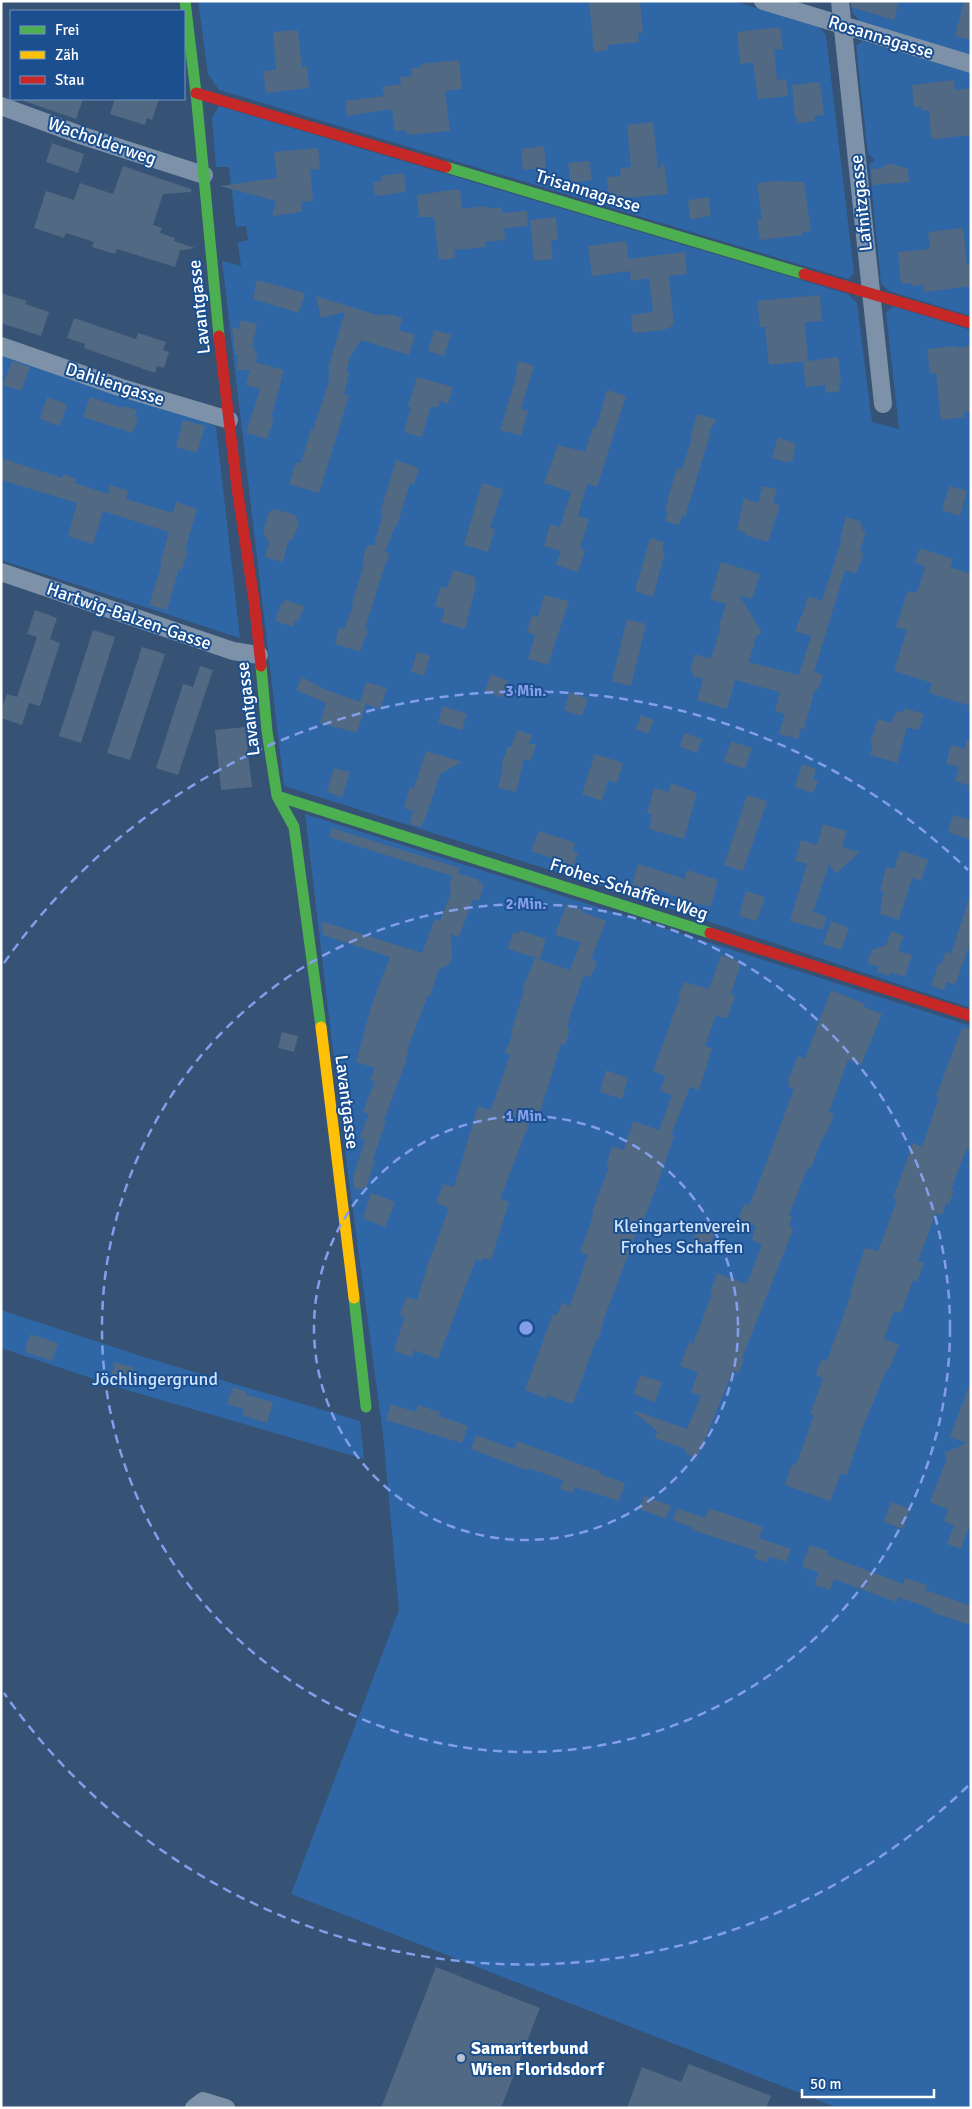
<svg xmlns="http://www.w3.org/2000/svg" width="972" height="2109" font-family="Signika,sans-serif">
	<rect width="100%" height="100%" fill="#365274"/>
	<path fill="#2f66a5" d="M198,1H733L819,27L826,35L854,273L848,279L219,90L208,74Z
		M851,1H971V56L861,23L852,12Z
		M862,41L971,73V316L889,291L881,283L869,163L874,162V158L868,155L856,46Z
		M219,106L848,294L857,303L872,422L899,429L886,313L893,306L971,330V1008L601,886L284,786L222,261L241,266L238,242L248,240L246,226L236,227L229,167H216L212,118Z
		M1,350L216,426L240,638L1,560Z
		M305,814L971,1026V2108H838L291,1894L399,1610L383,1434L344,1144Z
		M1,1310L144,1357L360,1421L364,1459L130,1391L1,1348Z"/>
	<path fill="#526984" d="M589,1H640L643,33H638L639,42L608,45V50L594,52Z
		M851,1H899L894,20L851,7Z
		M964,1H971V40L955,36Z
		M780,27L783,49L774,50L777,80L786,79L788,96L758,99L753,62L740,64L737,32Z
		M298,30L302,67L307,66L309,88L266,93L263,71L276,70L273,32Z
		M459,60L462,89L445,91L450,131L407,135L406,130L395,131L392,109L347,116L345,101L384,96L382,87L401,84L400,77L412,76L411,68L421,67V64Z
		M954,80L955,90L971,88V135L934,139V138H931L929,110L921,111V106L914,107L912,85Z
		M820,82L824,115L814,116L815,121L797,123V118H795L792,85Z
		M24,99H83L76,119L24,101Z
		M115,99H159L152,120L147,118L145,125L110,114Z
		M653,122L658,170L664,162L668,194L613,199L612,195H609L607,177L621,176L620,168L631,167L627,125Z
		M52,143L84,154L78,173L46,162Z
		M544,146L546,168L523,170L521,149Z
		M318,148L320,169L310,170L313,201L302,202V212L272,216L276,201L220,186L277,178L274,152Z
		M589,161L592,180L571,183L568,163Z
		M893,164L908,169L909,182L872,185L871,169L883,168V165Z
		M123,166L191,189V192L163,194L153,225L162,228L160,233L175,238L174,241L195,248L178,251H180L175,267L117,249L115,254L92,247L94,242L66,233L64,238L34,228L46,191L74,200L80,183L113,194Z
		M404,173L406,192L375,196L373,182L381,181V176Z
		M775,181L804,182L811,231L802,232L803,235L760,240L757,219H762L757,183Z
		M460,189L462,209L487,206V209L502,207V213L527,211L528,226L504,228L505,240L485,242L486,247L454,250L455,258L439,260L434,217H419L417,195Z
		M709,197L711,216L690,219L688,200Z
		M556,217L558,240H551L553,259L534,261L530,220Z
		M961,228L963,229L967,264H971V286L924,292V285L912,286L911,283L901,284L898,252L930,249L928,232Z
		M626,241L630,270L628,259L685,252L687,274L669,276L674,325L664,330L633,333L631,315L653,312L649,278L631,281L630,271L592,276L588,246Z
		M257,280L305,293L299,313L253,299Z
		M1,293L27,301L25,304L49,312L41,336L1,323Z
		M820,295L822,321L805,322L808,361L838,357L841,382L838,383L840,391L826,393L825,385L806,387L803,362L807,361L769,365L765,327H760L757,301Z
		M316,296L380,316L381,314L388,316V314L402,318L399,330L415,335L409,355L361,340L350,357L347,370L349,374L344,394L349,396L319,493L289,484L296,462L301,463L311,429L313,430L330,378L328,377L330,369L328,368L345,312L321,318Z
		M74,318L136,339L138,333L166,342L163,350L169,352L164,368L157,366L155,373L84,348L85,344L67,338Z
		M241,320L257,324L252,347L255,348L254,352L258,353L255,362L284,370L271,418L274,419L267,439L246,433L260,389L246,385L250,370H237L238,355L235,354L232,327L239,329Z
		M435,330L451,335L444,356L428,351Z
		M956,346L957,348L971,346V412H964V417L941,420L936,373H930L927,349Z
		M12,361L30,367L21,391L3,385Z
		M518,361L534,366L521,409L528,411L521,436L500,430L515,381Z
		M417,377L453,387L448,404L440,401L438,408L431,406L422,437L404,432L411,407L408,406Z
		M607,390L626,396L597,487L587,484L578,516L589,519L580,548L585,550L578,572L556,565L561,551L544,546L550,524L560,527L571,492L544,483L558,445L585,452L593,427L596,428Z
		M47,397L67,404L60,426L40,419Z
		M90,397L122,408L123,406L137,410L135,416L138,417L133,433L83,417Z
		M697,414L717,420L709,430L711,431L685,517L682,516L679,525L665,521L668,512L665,511L668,501H667L677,468L682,469L692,438L690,437Z
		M183,420L205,426L197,453L176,447Z
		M778,437L796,444L792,462L788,461V463L772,458Z
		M1,458L62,478L63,474L76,479L75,483L108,494L110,485L128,491L126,499L173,513L176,502L197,509L185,550L188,551L182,570L179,569L167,610L149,605L162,564H160L169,532L103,511L93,544L68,536L77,503L1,480Z
		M396,460L419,468L414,484L410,483L397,526H395L385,552L390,553L384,568L365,629L368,630L360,652L335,644L339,628L344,629L354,603H352L364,564L362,563L367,545L374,546L383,514L380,513Z
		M482,483L503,489L490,528L495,529L488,552L464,545Z
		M763,486L777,489L773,503L780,505L768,542L745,535L746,533L737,530L744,498L758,503Z
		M949,486L967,491L960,516L942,510Z
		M275,509L295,515L299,523L293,539L288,542L283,562L265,557L269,543L263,531L269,512Z
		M846,517L861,521L860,525L863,526L862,530L866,531L860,552L864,553L856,574L845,570L814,672L823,675L818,690L815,689L804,729L801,728L798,739L779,734L785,714L775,711L780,692L735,680L727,709L697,700L703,679L692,676L693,672L690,671L695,654L711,659L721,626H719L726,604L710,599L721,562L760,574L752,599L739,595L762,633L756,636L749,662L799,675L811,636L795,631L801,616H802L808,596L822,601L842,538H840Z
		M650,538L664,542L662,551L665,552L653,597L635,591Z
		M920,548L953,559L950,567L971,574V706L929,693L932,683L894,671L907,630L896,627L908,591L917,593L925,567L915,562Z
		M453,570L476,577L474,581L477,582L465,629L441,622L445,609L435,606L441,586L447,588Z
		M544,595L569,601L548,665L528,659L535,635L527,632L532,615L538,617Z
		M285,600L304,606L299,621L296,619L293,627L275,621L281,604H283Z
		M35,610L57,618L50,639L60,643L40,706L29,703L22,725L1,718V710L7,694L17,697L37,637L27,634Z
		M627,619L646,624L631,686L612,681Z
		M93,630L115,637L81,743L59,736Z
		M142,647L165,654L130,760L107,753Z
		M417,652L430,656L424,676L411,672Z
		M200,666L213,670L178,775L156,768L183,684L193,687Z
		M491,674L508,681L502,698L485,691Z
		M302,677L324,689L360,702L366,682L387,688L380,709L366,704L357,733L320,723L326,703L296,690Z
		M570,692L588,699L582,716L564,710Z
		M443,706L467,714L462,730L438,723Z
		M904,708L924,714L919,730L907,727L897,763L870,755L873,744L870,743L878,719L892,723L896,711L903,713Z
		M641,715L654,720L648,734L636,729Z
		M245,727L252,787L221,790L215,730Z
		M517,730L532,735L529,744H536L531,761L524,759L516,792L498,788L503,767L501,766L508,746L511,747Z
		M684,733L702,739L697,753L680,747Z
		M967,740L971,741V786L955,781L959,767L946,764L951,745L965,749Z
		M731,741L752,748L745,769L724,762Z
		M426,751L462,762L440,774L427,814L421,827L410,824L413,811L404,808L410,787L414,788Z
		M595,754L623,763L617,783L608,780L602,801L582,794Z
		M802,764L816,769L813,779L818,781L813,793L795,787Z
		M334,768L350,772L342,797L327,792Z
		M671,783L697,793L684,839L649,829L652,814L647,813L654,788L669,792Z
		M747,795L767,801L743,871L724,865Z
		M953,815L971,821V840L948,832Z
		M823,824L847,831L842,847L860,852L836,874L829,864L813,912L827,917L822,930L790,921L807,864L795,861L801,840L817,845Z
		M332,828L460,868L458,873L479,880L478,882L484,884L479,901L473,899L459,937L451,934L452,960L448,965L439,969L430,996L428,995L409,1045L406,1061L384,1120L386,1121L373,1159L375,1160L366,1188L363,1187L362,1190L354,1188L353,1177L365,1141L360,1137L369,1114L363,1112L375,1081L370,1079L375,1068L356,1062L371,1007L390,957L323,935L321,921L422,953L435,919L440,921L450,895L451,888L449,887L452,876L329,837Z
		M539,831L575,843L573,851L578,853L574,866L531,851Z
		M900,850L928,860L921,881L912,878L899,920L880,914L883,891L880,890L886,867L894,869Z
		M638,864L685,879L687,870L718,880L711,906L692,903L657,889L656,893L632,885Z
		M746,891L765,897L757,921L739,916Z
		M968,901L971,902V940L955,985L946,982L944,990L931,986L939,963H942L946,952L951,954Z
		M567,904L583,910L582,912L606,921L591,959L597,961L591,977L584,975L570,1015L567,1029L570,1030L565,1045L561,1044L540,1112L535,1110L533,1113L500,1199L509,1202L491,1260L483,1258L482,1261L476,1259L438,1359L414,1350L412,1357L394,1351L405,1316L400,1315L406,1297L417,1300L429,1261L449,1208L436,1203L443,1184L454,1187L478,1106L491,1110L510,1055L505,1053L513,1033L511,1032L524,991L522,990L535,958L570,970L581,942L555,935Z
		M831,921L849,928L841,950L823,944Z
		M519,930L546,939L540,959L508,949L513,932L518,934Z
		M891,931L904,936L898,951L912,955L905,977L890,972L889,976L877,972L879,967L867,963L872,950L886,945Z
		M721,955L741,962L731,994L735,996L727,1019L716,1015L705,1046L712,1048L699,1090L690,1087L671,1135L674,1136L655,1191L640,1229L638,1228L605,1316L598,1340H596L573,1404L547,1395L546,1399L531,1392L525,1390L553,1314L557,1315L562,1303L570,1306L588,1255L580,1252L594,1213L592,1212L609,1167H606L612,1146L624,1150L633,1121L659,1130L672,1095L660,1091L665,1076L653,1071L680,997L678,996L684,982L709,989Z
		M831,990L865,1004L864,1007L882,1014L861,1065L848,1060L829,1112L834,1114L826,1135L824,1134L811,1168L808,1167L789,1215L792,1216L789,1226L793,1227L791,1235L742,1358L744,1359L739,1373L733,1371L697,1458L685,1453L686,1449L655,1438L657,1431L635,1413L636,1411L687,1429L701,1396L691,1392L698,1372L680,1366L689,1342L693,1344L712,1294L710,1293L717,1273L747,1284L762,1244L752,1240L756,1226L738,1220L744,1204L749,1206L761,1177L794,1089L789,1087L788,1081L798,1056L805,1059Z
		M962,1028L971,1029V1150L966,1149L951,1190L954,1191L949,1204L946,1203L942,1215L936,1213L918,1261L924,1263L917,1282L913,1280L901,1313L894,1311L884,1339L899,1345L889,1370L887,1369L862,1429L847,1475L841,1473L830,1501L785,1485L792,1464L796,1465L814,1415L810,1414L823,1379L816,1375L821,1360L827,1361L851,1294L850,1293L865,1248L878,1251L897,1200L893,1198L913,1143L922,1147L939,1097L936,1096Z
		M282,1032L298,1036L294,1052L278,1048Z
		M606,1070L628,1078L622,1099L600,1092Z
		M371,1193L395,1202L385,1227L363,1218Z
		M699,1223L716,1230L707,1253L690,1247Z
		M30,1334L58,1343L52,1361L25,1352Z
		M115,1362L134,1368L130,1382L111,1376Z
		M640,1375L662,1382L655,1402L634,1394Z
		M969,1386H971V1520L961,1549L947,1544L954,1526L944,1521L948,1509L930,1502L947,1458L944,1453L967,1443L950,1437Z
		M233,1387L247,1392L246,1395L273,1402L267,1423L242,1415L244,1409L227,1404Z
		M391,1404L416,1412L418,1405L440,1412L439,1416L468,1426L462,1443L386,1420Z
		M476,1435L514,1449L517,1441L601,1472L600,1474L625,1483L619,1501L575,1487L573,1493L560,1489L563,1480L528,1468L527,1470L471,1449Z
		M644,1496L671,1506L666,1519L640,1509Z
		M891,1502L910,1509L903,1529L884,1522Z
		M677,1508L705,1518L709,1508L763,1527L759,1538L791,1549L786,1562L769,1556L767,1562L754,1558L757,1551L692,1530L693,1528L673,1520Z
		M810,1545L828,1551L827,1555L903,1584L905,1578L927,1585L926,1590L971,1606V1625L931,1612L932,1609L898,1597L896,1602L834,1579L830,1590L814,1585L819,1572L802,1567Z
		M436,1967L540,2008L501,2108H381Z
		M689,2064L771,2096L766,2108H627L642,2067L681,2082Z"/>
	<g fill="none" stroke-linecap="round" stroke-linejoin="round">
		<path stroke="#7d92a8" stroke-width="18" d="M763,1L971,64
			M840,1L883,404
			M1,106L83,136L204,175
			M1,346L122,388L229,420
			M1,572L233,651L259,655
			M194,2108L203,2101L226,2108"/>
		<path stroke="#4caf50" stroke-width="11" d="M185,1L196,93L219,336
			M446,167L804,274
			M261,666L267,731L277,796L294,827L321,1027
			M277,796L710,933
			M354,1298L366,1407"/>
		<path stroke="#ffc107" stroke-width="11" d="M321,1027L354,1298"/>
		<path stroke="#c62828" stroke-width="11" d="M196,93L446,167
			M804,274L971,323
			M219,336L237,488L254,600L261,666
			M710,933L971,1016"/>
	</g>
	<g fill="none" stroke="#839eea" stroke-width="2.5" stroke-dasharray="9 6">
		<circle cx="526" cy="1328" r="212"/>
		<circle cx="526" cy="1328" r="424"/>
		<path d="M968 1786A637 637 0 0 1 4 1693M4 963A637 637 0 0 1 968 870"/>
	</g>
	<circle fill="#b9c2ce" stroke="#1b4f8f" stroke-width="2" cx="461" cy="2058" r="5"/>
	<g text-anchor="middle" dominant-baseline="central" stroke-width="4" stroke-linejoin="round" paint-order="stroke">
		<g font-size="18" fill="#fff" stroke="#1b4f8f">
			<text transform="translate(881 37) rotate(17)">Rosannagasse</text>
			<text transform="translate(102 141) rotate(19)">Wacholderweg</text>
			<text transform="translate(588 191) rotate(17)">Trisannagasse</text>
			<text transform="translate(861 203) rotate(-96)">Lafnitzgasse</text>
			<text transform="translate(199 307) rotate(-96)">Lavantgasse</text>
			<text transform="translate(115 384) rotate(18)">Dahliengasse</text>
			<text transform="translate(129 616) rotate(19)">Hartwig-Balzen-Gasse</text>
			<text transform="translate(248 709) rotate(-97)">Lavantgasse</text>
			<text transform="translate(629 889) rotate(18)">Frohes-Schaffen-Weg</text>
			<text transform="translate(347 1102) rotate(83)">Lavantgasse</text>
		</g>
		<g font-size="18" fill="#cfe3fa" stroke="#1b4f8f">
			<text x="682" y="1226">Kleingartenverein<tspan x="682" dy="21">Frohes Schaffen</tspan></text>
			<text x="155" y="1379">Jöchlingergrund</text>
		</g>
		<g font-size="18" font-weight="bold" fill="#fff" stroke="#1b4f8f" text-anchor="start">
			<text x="471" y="2048">Samariterbund<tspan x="471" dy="21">Wien Floridsdorf</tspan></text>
		</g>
	</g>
	<circle cx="526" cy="1328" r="8" fill="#839eea" stroke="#1b4f8f" stroke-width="2.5"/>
	<g font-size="15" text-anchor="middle" font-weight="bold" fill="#839eea" stroke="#1b4f8f" stroke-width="4" stroke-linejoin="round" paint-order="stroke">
		<text x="526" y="696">3 Min.</text>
		<text x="526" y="909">2 Min.</text>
		<text x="526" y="1121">1 Min.</text>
	</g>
	<rect width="972" height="2109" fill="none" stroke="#ffffff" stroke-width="5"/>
	<rect x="10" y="10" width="175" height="90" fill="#1b4f8f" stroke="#7695bc"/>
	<rect x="20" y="26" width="25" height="8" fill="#4caf50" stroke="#7695bc"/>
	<text x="55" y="35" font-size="15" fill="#ffffff">Frei</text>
	<rect x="20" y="51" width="25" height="8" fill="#ffc107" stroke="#7695bc"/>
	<text x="55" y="60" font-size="15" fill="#ffffff">Zäh</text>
	<rect x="20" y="76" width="25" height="8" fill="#c62828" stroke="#7695bc"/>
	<text x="55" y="85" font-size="15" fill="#ffffff">Stau</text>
	<path d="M802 2089v8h132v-8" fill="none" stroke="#ffffff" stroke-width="2.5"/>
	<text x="810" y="2089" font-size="15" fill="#ffffff" stroke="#1b4f8f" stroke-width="4" paint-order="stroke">50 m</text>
</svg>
